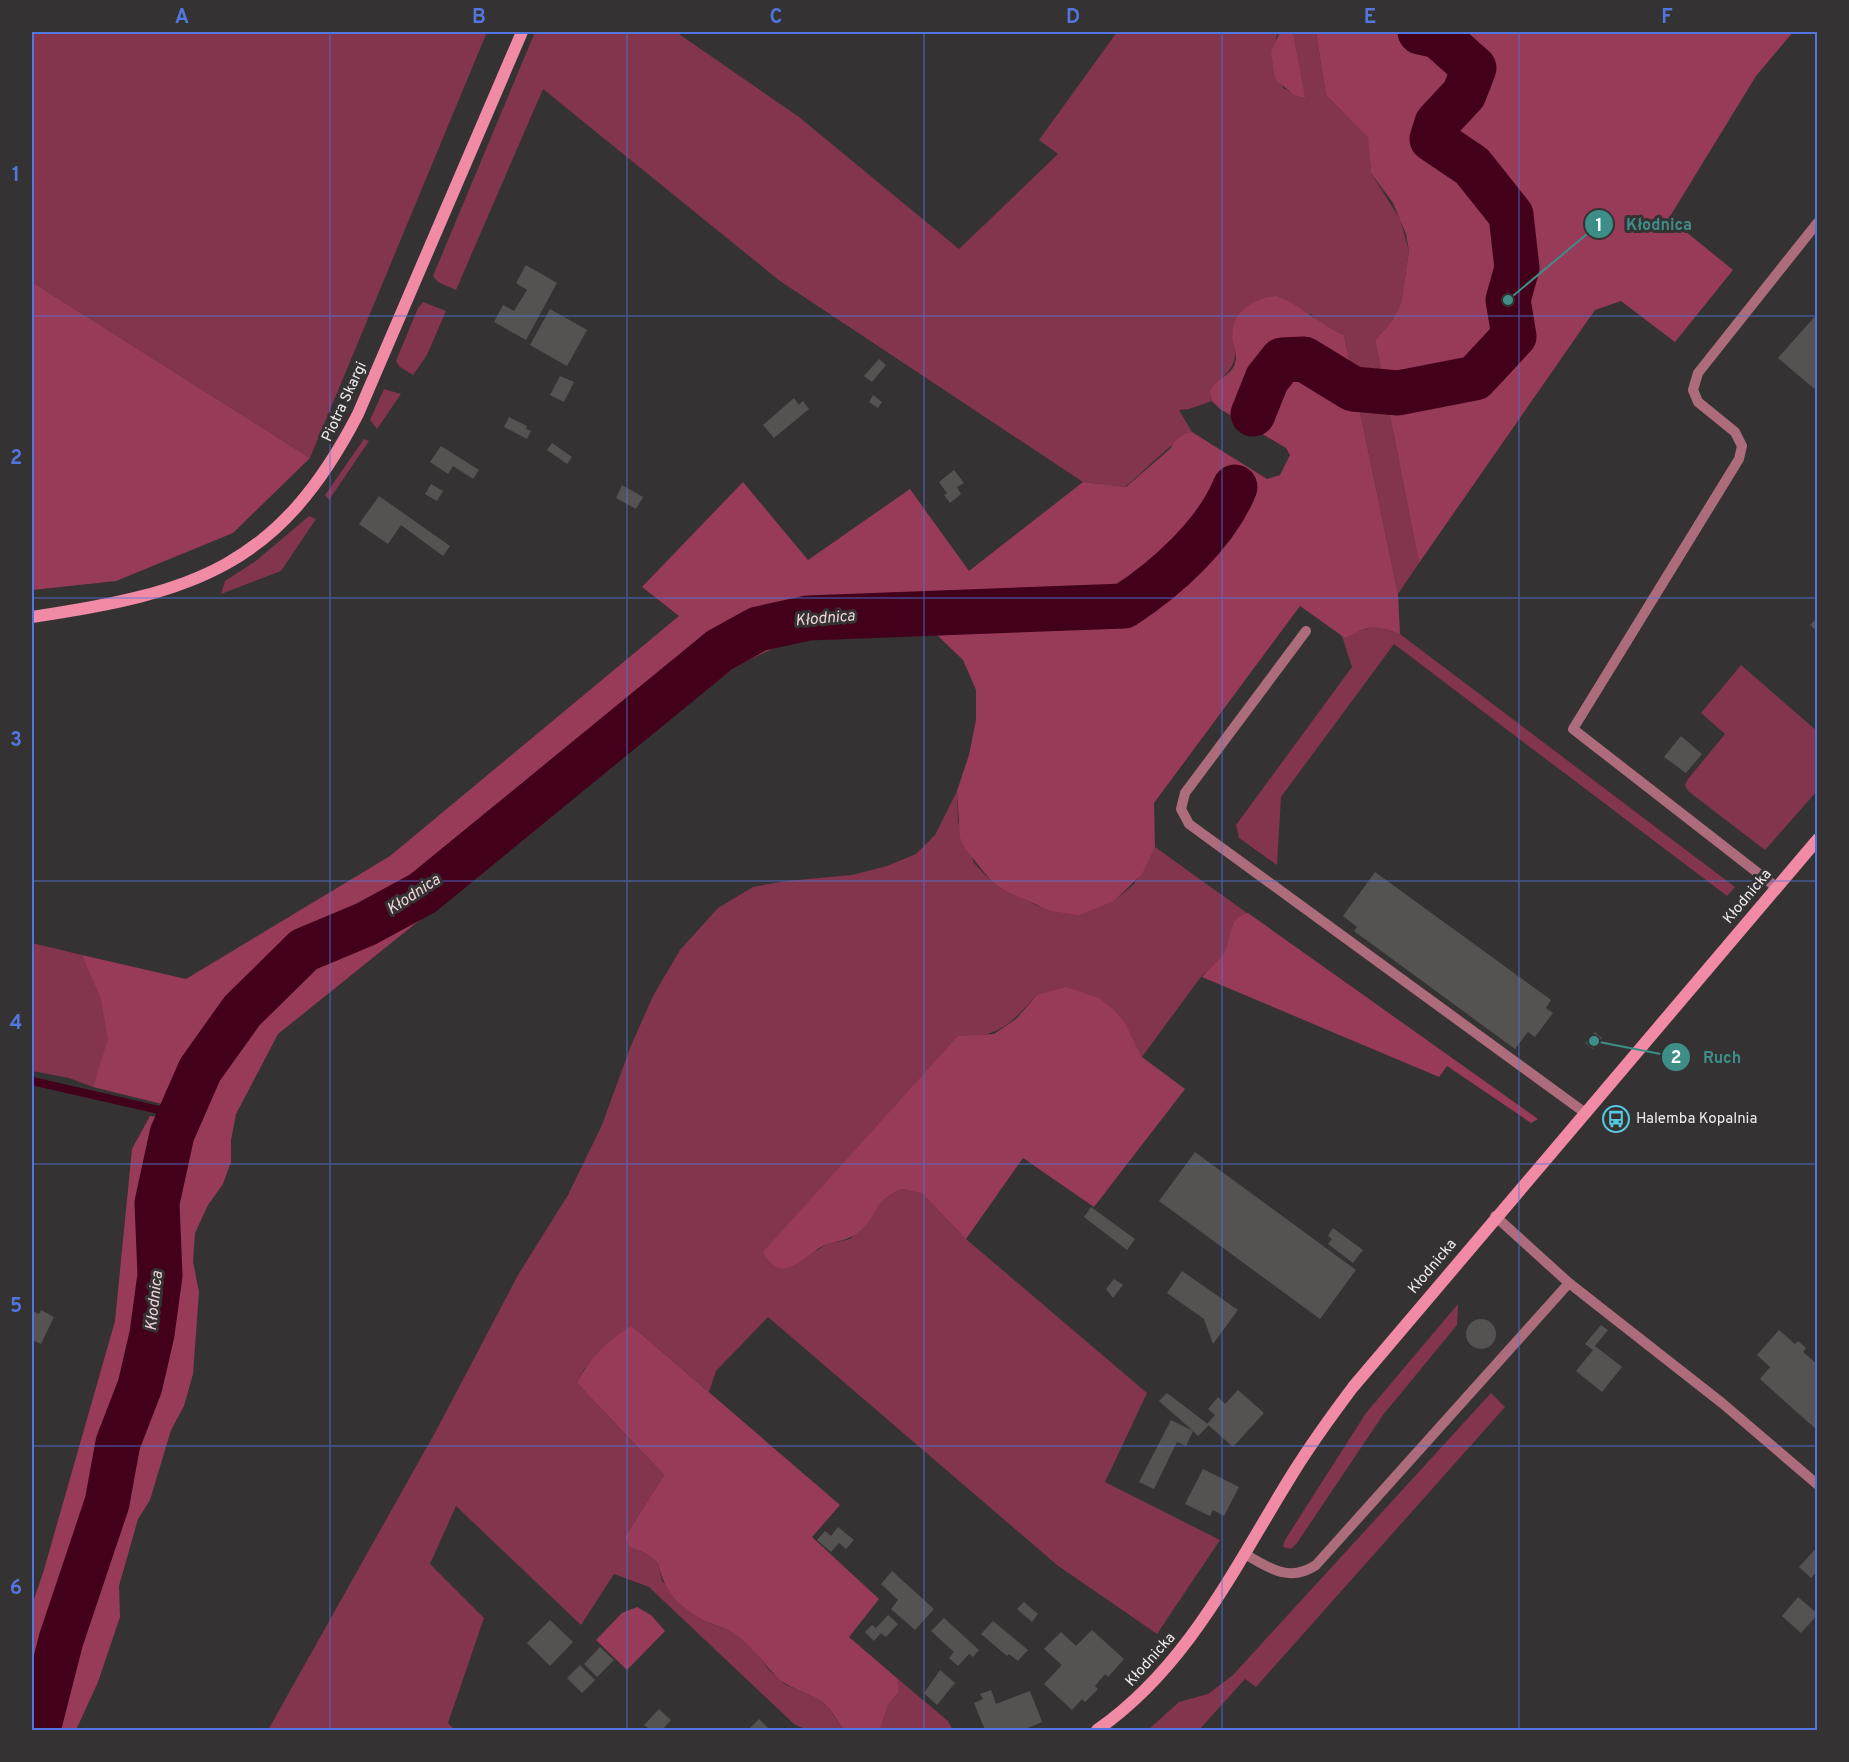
<svg xmlns="http://www.w3.org/2000/svg" width="1849" height="1762" font-family="Overpass,sans-serif">
	<rect width="100%" height="100%" fill="#353233"/>
	<path fill="#82354c" d="M32,32H487L310,458L32,282Z
		M535,32H676L799,117L959,249L1058,154L1039,140L1117,32H1280L1276,36L1283,88L1304,98L1293,32H1316L1326,95L1369,137L1371,173L1400,219L1409,251L1401,303L1392,321L1375,340L1419,563L1398,594L1344,335L1320,324L1311,314L1233,343C1242,368 1220,375 1210,394L1212,401L1189,409L1179,410L1192,432C1175,439 1141,474 1125,487L1083,482L780,281L543,89L456,290L438,282L433,276Z
		M423,302L446,311L427,355L413,375L400,367L396,361L418,308Z
		M384,389L401,394L377,429L370,420Z
		M364,439L369,441L329,500L325,495Z
		M309,516L316,519L281,571L221,594L225,581L257,560Z
		M1376,626L1400,634L1735,887L1727,896L1394,644L1281,797L1277,865L1239,838L1236,825L1352,667L1342,636Z
		M1741,665L1817,731V791L1765,850L1688,791L1685,785L1688,779L1725,734L1701,713Z
		M957,791L958,822L974,863L992,882L1038,906L1114,901L1134,884L1155,847L1247,913C1229,918 1232,941 1223,955C1217,963 1207,970 1200,978C1181,1004 1161,1031 1142,1057L1130,1033L1037,995C1016,1016 1005,1035 972,1036L816,1251L827,1244L850,1239L870,1219L878,1203L889,1194L902,1189L922,1192L966,1239L1147,1393L1105,1482L1220,1540L1157,1634L1057,1565L768,1317L716,1371L709,1392L632,1326L584,1369L577,1383L664,1475L625,1537L629,1547L645,1553L658,1563L662,1581L711,1624L732,1631L750,1644L769,1670L786,1685L817,1698L827,1706L844,1730H807L794,1724L649,1587L614,1574L581,1625L456,1506L430,1564L484,1618L448,1723L455,1730H268L437,1429L518,1275L568,1195L602,1125L630,1048L653,996L680,950L718,908L753,887L786,881L852,875L887,866L916,854L935,835Z
		M32,943L82,955C95,978 111,1014 108,1041C106,1057 99,1072 93,1087L69,1078L32,1071Z
		M1458,1304L1457,1325L1383,1415L1297,1543L1291,1549L1283,1547L1285,1540L1366,1413Z
		M1491,1393L1505,1407L1256,1687L1245,1679L1199,1730H1148L1179,1702L1208,1694L1233,1675Z
		M898,1679L948,1721L953,1730H880L888,1705L898,1693Z"/>
	<path fill="#983b58" d="M1280,32H1293L1305,98L1294,95L1275,79L1271,52Z
		M1316,32H1793L1756,76L1669,218L1733,270L1675,342L1621,301L1595,310L1419,563L1375,340L1392,321L1401,303L1409,251L1406,234L1393,203L1371,173L1368,137L1326,95Z
		M32,282L310,458L233,533L116,581L32,590Z
		M1276,296C1303,306 1318,324 1344,335L1398,594L1400,634C1372,624 1371,625 1345,638L1300,606L1154,803L1155,847L1142,874L1114,901L1079,915L1051,911L1008,892L992,882L966,850L960,838L957,791L969,755L976,720V690L963,660L937,635L906,631H833L787,642L736,666L278,1034L236,1114L231,1140V1162L223,1184L208,1205L195,1233L193,1262L199,1292L193,1374L184,1406L171,1430L150,1500L138,1519L119,1586L120,1617L98,1682L76,1730H32V1605L43,1573L115,1321L132,1149L150,1116L185,1120L191,1112L192,1104H162L93,1087L108,1039L101,999L82,955L186,979L390,856L679,616L642,587L743,482L808,560L910,489L969,571L1083,482L1126,487L1171,448C1175,439 1182,434 1192,432L1267,479L1280,475L1290,455L1286,448L1220,409L1212,401L1210,394C1212,380 1228,378 1234,366C1238,357 1235,351 1233,343C1228,314 1251,299 1276,296Z
		M1247,913H1248L1538,1119L1531,1123L1447,1066L1439,1077L1202,977C1208,969 1216,963 1222,956C1233,941 1226,919 1247,913Z
		M1066,987L1099,998L1114,1010L1125,1023L1142,1057L1185,1089L1094,1207L1023,1158L966,1239L922,1193L902,1189C871,1201 881,1212 861,1230C850,1240 841,1240 828,1244C805,1251 784,1290 763,1252L958,1036L994,1034L1016,1019L1037,995Z
		M632,1326L840,1505L812,1537L879,1599L849,1637L898,1679V1693L888,1705L880,1730H844C836,1719 830,1706 818,1699C805,1692 792,1689 780,1680C764,1665 754,1647 735,1634C728,1628 718,1627 710,1623C681,1609 665,1594 658,1563L645,1553L629,1547L625,1537L664,1475L577,1383C588,1360 609,1339 632,1326Z
		M637,1607L651,1615L665,1631L627,1670L596,1640L622,1613Z"/>
	<g fill="none" stroke-linecap="round" stroke-linejoin="round">
		<path stroke="#43001b" stroke-width="8" d="M32,1081L181,1115"/>
		<path stroke="#43001b" stroke-width="45" d="M1253,414L1267,379L1282,360L1304,359L1353,389L1398,393L1475,378L1514,336L1508,300L1517,268L1511,215L1472,166L1432,139L1437,123L1464,94L1474,68L1438,36L1420,32
			M38,1730L61,1640L107,1503L118,1443L140,1386L152,1334L160,1275L157,1203L172,1134L200,1070L242,1011L304,950L366,924L423,893L720,650L758,629L808,618L1124,606C1166,579 1216,534 1235,487"/>
	</g>
	<path fill="#555252" d="M526,265L557,283L526,340L494,322L503,305L514,311L527,290L516,283Z
		M550,309L587,330L567,366L530,345Z
		M1818,313V392L1778,358Z
		M879,359L886,365L872,382L864,376Z
		M560,376L574,382L564,402L550,395Z
		M873,395L882,402L878,408L869,402Z
		M794,398L799,405L803,401L809,409L774,438L763,425Z
		M509,417L527,426L526,429L531,431L527,439L504,427Z
		M552,443L572,457L567,464L547,450Z
		M441,446L479,470L473,479L453,466L448,474L430,462Z
		M954,470L964,483L957,487L961,494L950,503L944,495L947,493L939,482Z
		M431,484L443,491L437,501L425,494Z
		M622,485L643,497L636,509L616,498Z
		M379,496L450,546L443,556L401,525L388,544L359,524Z
		M1818,617V632L1810,625Z
		M1681,736L1702,754L1686,773L1664,757Z
		M1375,872L1551,1000L1546,1008L1553,1013L1535,1037L1528,1032L1515,1049L1354,931L1357,927L1343,916Z
		M1595,1032L1602,1038L1593,1049L1585,1043Z
		M1195,1152L1356,1270L1320,1319L1159,1201Z
		M1091,1207L1135,1239L1127,1250L1084,1217Z
		M1333,1228L1363,1250L1353,1263L1328,1244L1332,1239L1328,1236Z
		M1182,1271L1238,1310L1213,1344L1204,1319L1167,1293Z
		M1114,1279L1123,1285L1113,1298L1106,1289Z
		M41,1310L54,1317L41,1344L32,1340V1311L39,1314Z
		M1466 1334a15 15 0 1 1 30 0a15 15 0 1 1-30 0Z
		M1601,1325L1608,1330L1595,1346L1622,1367L1602,1392L1576,1371L1593,1350L1585,1344Z
		M1779,1330L1795,1344L1798,1341L1806,1348L1803,1352L1818,1365V1431L1760,1379L1770,1367L1757,1355Z
		M1238,1390L1264,1413L1233,1447L1207,1424L1215,1415L1208,1409L1218,1397L1225,1404Z
		M1167,1393L1209,1425L1198,1436L1193,1431L1186,1446L1177,1442L1154,1489L1139,1482L1171,1420L1193,1431L1159,1401Z
		M1203,1469L1239,1487L1224,1516L1213,1510L1210,1516L1185,1504Z
		M838,1527L854,1540L846,1549L839,1543L831,1552L817,1540L825,1531L831,1536Z
		M1818,1546V1571L1811,1578L1799,1567Z
		M892,1571L934,1609L915,1630L891,1609L898,1600L881,1584Z
		M1798,1597L1818,1614L1801,1633L1782,1616Z
		M1024,1602L1038,1614L1032,1622L1017,1609Z
		M888,1615L898,1624L886,1637L881,1633L874,1641L865,1632L872,1625L876,1628Z
		M944,1618L979,1650L973,1657L969,1654L958,1666L949,1658L954,1652L931,1631Z
		M550,1620L573,1642L550,1666L527,1643Z
		M993,1621L1028,1650L1018,1661L1009,1654L1007,1656L981,1634Z
		M1092,1630L1124,1659L1108,1677L1105,1674L1095,1686L1098,1689L1085,1702L1082,1699L1072,1710L1044,1684L1062,1665L1044,1649L1061,1632L1076,1646Z
		M600,1647L614,1660L597,1677L584,1664Z
		M580,1665L595,1680L582,1693L567,1678Z
		M940,1670L955,1683L937,1705L924,1693Z
		M991,1690L996,1704L1030,1691L1042,1722L1023,1730H985L974,1703L983,1699L980,1694Z
		M659,1709L671,1720L662,1730H651L644,1725Z
		M759,1719L770,1730L749,1729Z"/>
	<g fill="none" stroke-linecap="round" stroke-linejoin="round">
		<path stroke="#ad6c7c" stroke-width="10" d="M1306,631L1185,793L1181,809L1189,824L1584,1112
			M1776,887L1573,729L1739,459L1742,446L1735,432L1698,402L1693,390L1698,373L1818,222
			M1569,1283L1722,1403L1818,1485
			M1245,1554C1269,1568 1289,1583 1316,1565L1569,1283L1495,1216"/>
		<path stroke="#f18aa5" stroke-width="12" d="M32,617C194,593 279,567 358,414L522,32
			M1097,1730C1189,1666 1235,1566 1293,1473C1311,1444 1332,1415 1353,1387L1818,839"/>
	</g>
	<path fill="none" stroke="#5176dd" stroke-width="1.5" stroke-opacity="0.55" d="M330,32V1730M627,32V1730M924,32V1730M1222,32V1730M1519,32V1730M32,316H1818M32,598H1818M32,881H1818M32,1164H1818M32,1446H1818"/>
	<defs>
		<symbol id="bus-ring" viewBox="-11 -11 22 22"><circle r="9.5" fill="#353233" stroke="#56c9e1" stroke-width="1.5"/><path d="M-5-6H5V4H4V6H2V4H-2V6H-4V4H-5ZM-3.5-4V0h7V-4ZM-3.5 1.2v1.5H-2V1.2ZM2 1.2v1.5H3.5V1.2Z" fill="#56c9e1"/></symbol>
	</defs>
	<g fill-rule="evenodd">
		<use href="#bus-ring" x="1601" y="1104" width="30" height="30"/>
	</g>
	<g text-anchor="middle" dominant-baseline="central" stroke-width="6" stroke-linejoin="round" paint-order="stroke">
		<g font-size="15" fill="#eeecec" stroke="#353233">
			<text transform="translate(345 402) rotate(-65)">Piotra Skargi</text>
			<text transform="translate(1748 897) rotate(-50)">Kłodnicka</text>
			<text transform="translate(1433 1267) rotate(-50)">Kłodnicka</text>
			<text transform="translate(1151 1660) rotate(-48)">Kłodnicka</text>
		</g>
		<g font-size="15" fill="#eeecec" stroke="#353233" text-anchor="start">
			<text x="1636" y="1119">Halemba Kopalnia</text>
		</g>
		<g font-size="16" font-style="italic" fill="#eed3d8" stroke="#353233">
			<text transform="translate(825 619) rotate(-5)">Kłodnica</text>
			<text transform="translate(414 895) rotate(-33)">Kłodnica</text>
			<text transform="translate(155 1301) rotate(-84)">Kłodnica</text>
		</g>
	</g>
	<path fill="none" stroke="#3c8e87" stroke-width="2" d="M1508 300L1599 224M1594 1041L1676 1057"/>
	<g fill="#3c8e87" stroke="#353233" stroke-width="2">
		<circle cx="1508" cy="300" r="6"/>
		<circle cx="1594" cy="1041" r="6"/>
		<circle cx="1599" cy="224" r="15"/>
		<circle cx="1676" cy="1057" r="15"/>
	</g>
	<g font-size="18" text-anchor="middle" font-weight="bold" fill="#fff">
		<text x="1599" y="231">1</text>
		<text x="1676" y="1063">2</text>
	</g>
	<g font-size="16" text-anchor="middle" font-weight="bold" fill="#3c8e87" stroke="#353233" stroke-width="6" stroke-linejoin="round" paint-order="stroke">
		<text x="1659" y="230">Kłodnica</text>
		<text x="1722" y="1063">Ruch</text>
	</g>
	<rect width="1849" height="1762" fill="none" stroke="#353233" stroke-width="66"/>
	<rect x="33" y="33" width="1783" height="1696" fill="none" stroke="#5176dd" stroke-width="2"/>
	<g font-size="20" text-anchor="middle" font-weight="bold" fill="#5176dd">
		<text x="182" y="23">A</text>
		<text x="479" y="23">B</text>
		<text x="776" y="23">C</text>
		<text x="1073" y="23">D</text>
		<text x="1370" y="23">E</text>
		<text x="1667" y="23">F</text>
		<text x="16" y="181">1</text>
		<text x="16" y="464">2</text>
		<text x="16" y="746">3</text>
		<text x="16" y="1029">4</text>
		<text x="16" y="1312">5</text>
		<text x="16" y="1594">6</text>
	</g>
</svg>
